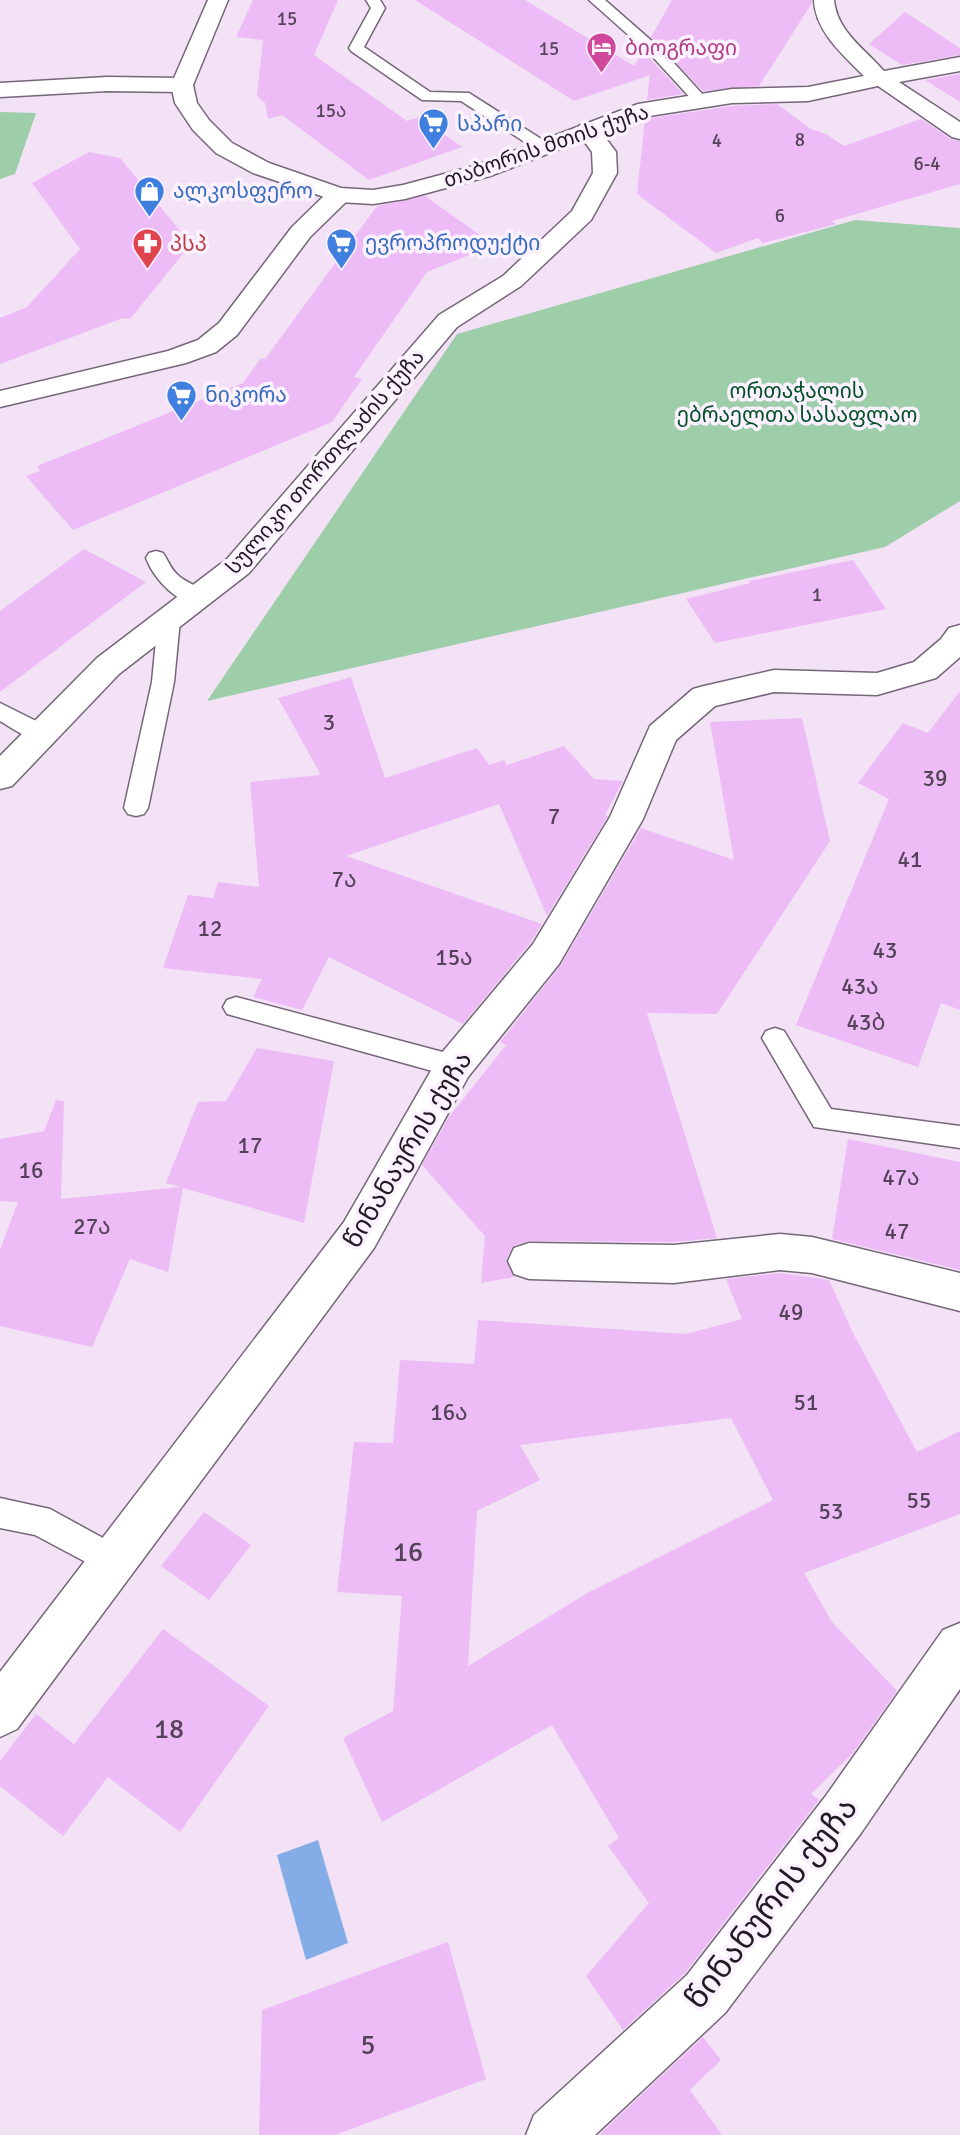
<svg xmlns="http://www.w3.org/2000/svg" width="960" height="2135" font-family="Signika,'Noto Sans Georgian',sans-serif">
	<rect width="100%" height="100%" fill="#f3e1f6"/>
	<path fill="#9ecea9" d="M0,112L36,113L15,174L0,179Z
		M855,220L960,228V501L885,547L207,701L457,334Z"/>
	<path fill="#84ade7" d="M318,1840L348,1943L306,1960L277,1855Z"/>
	<path fill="#edbcf7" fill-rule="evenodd" d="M253,0H338L314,55L407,121L419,117L462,147L369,180L282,115L268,119L265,103L257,96L263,40L236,37Z
		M415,0H525L634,66L643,51L683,94L647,100L650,75L574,101Z
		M672,0H812V3L759,86L703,91L651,37Z
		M905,12L960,48V55L902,65L869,44Z
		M960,74V102L925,80Z
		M777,104L811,129L826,134L844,146L921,119L951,139L960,141V184L832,221L836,224L763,243L758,238L716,253L637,194L645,119L732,106Z
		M89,152L120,158L191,244L130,319L123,318L0,364V318L27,307L80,249L32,183Z
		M425,196L494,245L427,272L354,377L362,379L332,422L73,530L26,476L40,471L37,466L243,383L261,358L265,359L377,206Z
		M84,549L146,582L0,692V611Z
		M853,560L886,609L715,643L686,599L750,583L749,581Z
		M351,677L385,778L477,748L489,765L504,760L507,765L564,746L594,779L623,781L605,815L608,816L547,916L499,804L346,856L542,924L531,942L463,1024L329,957L302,1010L253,997L262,979L163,968L188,895L213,898L218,882L259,887L250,782L321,775L278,698Z
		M960,691V1010L941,1003L918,1067L796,1025L889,799L858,783L903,723L928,733Z
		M802,718L830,841L717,1014L647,1013L717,1238L674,1242L528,1241L513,1246L506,1260L514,1277L481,1283L485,1236L422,1165L449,1117L506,1045L500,1042L561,965L641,828L734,860L710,722Z
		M257,1048L334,1061L304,1223L183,1188L168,1272L130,1259L92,1347L0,1326V1250L18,1202L0,1201V1139L44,1131L56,1100L64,1101L61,1199L181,1187L166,1183L198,1102L226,1101Z
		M848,1139L960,1162V1270L832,1239Z
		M780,1273L829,1280L853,1333L917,1452L960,1431V1514L804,1573L832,1622L897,1691L853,1753L811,1794L819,1800L685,1973L623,2030L586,1976L649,1903L608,1846L619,1838L552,1725L382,1822L343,1738L393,1711L402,1596L337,1592L354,1442L393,1443L400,1360L474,1364L478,1320L686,1334L742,1319L726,1279ZM731,1418L773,1500L589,1592L468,1666L477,1511L540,1480L520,1445Z
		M204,1512L251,1545L209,1600L161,1566Z
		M163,1629L269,1706L180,1832L108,1777L63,1836L0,1786V1761L36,1714L74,1744Z
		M448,1942L486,2079L335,2135H259L262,2010Z
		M703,2037L721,2060L690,2090L722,2135H599Z"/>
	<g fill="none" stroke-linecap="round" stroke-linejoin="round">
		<defs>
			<path id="lane" d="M366,0H380L385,8L364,47L430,92L469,93L549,144L551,147L549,150H537L461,101L422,100L351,51L349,48L371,8Z
				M589,0H605L662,50L705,97L708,100L705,103H695L652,56Z
				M156,551L163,553C169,562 171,570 180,577C189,584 202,587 208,597L205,602C180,609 154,579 146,558L149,553Z
				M169,613L177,615L180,620L174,682L148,808L144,814L136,816L128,814L124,808L152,682L158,620L161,615Z
				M0,703L48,727L51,733L48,739C31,743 14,729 0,721Z
				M236,997L454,1055L463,1058L467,1066L463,1074L454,1077L227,1014L223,1007L227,1000Z
				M775,1028L784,1031L831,1109L960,1126V1148L814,1127L762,1038L766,1031Z
				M0,1498L50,1509L123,1549L128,1560L123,1571L112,1576L35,1535L0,1528Z"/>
			<path id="street" d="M960,57V71L899,82L960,122V139L952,137L868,79L871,74L879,72Z
				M107,77L182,78L190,80L193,85L190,90L182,92L107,91L0,97V83Z
				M588,123L596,125L616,152L617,173L591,220L521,286L457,327L249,573L119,674L12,786L0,789V756L97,658L227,559L439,315L503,276L572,211L593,173L592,152L576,130L580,125Z
				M339,188L348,190L351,195L348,200L310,237L237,335L216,352L186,363L0,407V391L168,351L198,340L219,323L292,227L330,190Z
				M960,625V657L936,678L877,695L774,692L715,706L676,740L643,819L559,964L468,1077L374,1248L17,1729L0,1737V1672L344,1222L440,1055L533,944L610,817L650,726L693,689L704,686L774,670L877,673L914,662L941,639L949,628Z
				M780,1234L812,1237L960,1273V1311L812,1273L780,1270L674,1283L529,1279L514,1274L508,1261L514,1248L529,1243L674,1245Z
				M960,1623V1689L861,1833L725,2013L595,2135H526L534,2115L687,1975L825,1797L943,1630Z"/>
			<path id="secondary" d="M208,0H228L193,85L197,103L209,120L232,143L269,163L341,188L373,190L403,185L474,166L638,104L732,89L808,87L864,76C843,55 815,31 814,0H834C837,35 872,53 890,79L887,84L808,101L732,103L643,117L490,176L405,199L373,204L339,202L253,173L216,153L193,130L175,103L171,85Z"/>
		</defs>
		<use href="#lane" stroke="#756678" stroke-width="3"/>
		<use href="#street" stroke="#756678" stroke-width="3"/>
		<use href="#secondary" stroke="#756678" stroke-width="3"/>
		<use href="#lane" fill="#fff" fill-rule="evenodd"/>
		<use href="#street" fill="#fff" fill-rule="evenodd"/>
		<use href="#secondary" fill="#fff" fill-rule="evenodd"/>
	</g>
	<defs>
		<symbol id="hotel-pin" viewBox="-11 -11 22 30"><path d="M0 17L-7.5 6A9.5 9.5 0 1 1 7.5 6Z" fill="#d1479c" stroke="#fcf1fe"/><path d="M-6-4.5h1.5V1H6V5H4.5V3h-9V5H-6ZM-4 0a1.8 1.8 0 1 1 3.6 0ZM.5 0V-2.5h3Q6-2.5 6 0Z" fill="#fff"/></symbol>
		<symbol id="supermarket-pin" viewBox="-11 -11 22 30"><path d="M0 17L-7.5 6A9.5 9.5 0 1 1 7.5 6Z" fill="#3f7fe0" stroke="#fcf1fe"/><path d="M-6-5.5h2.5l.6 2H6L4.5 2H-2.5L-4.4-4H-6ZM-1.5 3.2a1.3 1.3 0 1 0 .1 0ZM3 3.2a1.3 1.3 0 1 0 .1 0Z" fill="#fff"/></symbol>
		<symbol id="shop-pin" viewBox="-11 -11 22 30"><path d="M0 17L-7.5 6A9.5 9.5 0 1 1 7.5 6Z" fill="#3f7fe0" stroke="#fcf1fe"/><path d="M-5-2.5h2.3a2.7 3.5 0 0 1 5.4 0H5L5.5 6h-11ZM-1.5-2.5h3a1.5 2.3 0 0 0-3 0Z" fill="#fff"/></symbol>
		<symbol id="pharmacy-pin" viewBox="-11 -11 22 30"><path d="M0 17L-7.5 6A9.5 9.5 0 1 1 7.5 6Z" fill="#e0444e" stroke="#fcf1fe"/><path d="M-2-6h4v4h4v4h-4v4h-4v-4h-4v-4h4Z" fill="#fff"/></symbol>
	</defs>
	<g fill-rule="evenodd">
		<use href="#hotel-pin" x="584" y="30" width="35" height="47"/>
		<use href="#supermarket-pin" x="416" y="106" width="35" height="47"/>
		<use href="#shop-pin" x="132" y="174" width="35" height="47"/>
		<use href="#supermarket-pin" x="324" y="226" width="35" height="47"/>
		<use href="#pharmacy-pin" x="130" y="226" width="35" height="47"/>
		<use href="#supermarket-pin" x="164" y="378" width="35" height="47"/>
	</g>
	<g text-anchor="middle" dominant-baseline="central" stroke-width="7" stroke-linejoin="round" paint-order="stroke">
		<g font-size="19" fill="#544358">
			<text x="287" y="19">15</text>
			<text x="549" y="49">15</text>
			<text x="331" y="111">15ა</text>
			<text x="800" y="140">8</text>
			<text x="717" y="141">4</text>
			<text x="927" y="164">6-4</text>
			<text x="780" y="216">6</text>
			<text x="817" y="595">1</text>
		</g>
		<g font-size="21" fill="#b23c85" stroke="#fcf1fe" text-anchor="start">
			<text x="625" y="48">ბიოგრაფი</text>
		</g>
		<g font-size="21" fill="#366cbe" stroke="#fcf1fe" text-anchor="start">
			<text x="457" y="124">სპარი</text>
			<text x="173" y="191">ალკოსფერო</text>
			<text x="365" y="243">ევროპროდუქტი</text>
			<text x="205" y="395">ნიკორა</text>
		</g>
		<g font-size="21" fill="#211b23" stroke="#fcf1fe">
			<text transform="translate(546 146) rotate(-19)">თაბორის მთის ქუჩა</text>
			<text transform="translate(325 462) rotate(-49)">სულიკო თორთლაძის ქუჩა</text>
		</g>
		<g font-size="21" fill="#be3a42" stroke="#fcf1fe" text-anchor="start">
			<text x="170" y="244">პსპ</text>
		</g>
		<g font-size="21" fill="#025126" stroke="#fcf1fe">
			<text x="797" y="391">ორთაჭალის<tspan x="797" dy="24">ებრაელთა სასაფლაო</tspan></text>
		</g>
		<g font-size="23" fill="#544358">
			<text x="329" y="722">3</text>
			<text x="935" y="778">39</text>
			<text x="554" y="816">7</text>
			<text x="910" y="859">41</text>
			<text x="344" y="879">7ა</text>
			<text x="210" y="928">12</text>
			<text x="885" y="950">43</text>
			<text x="454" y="957">15ა</text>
			<text x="860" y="986">43ა</text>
			<text x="866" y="1022">43ბ</text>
			<text x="250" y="1145">17</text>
			<text x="31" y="1170">16</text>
			<text x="901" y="1177">47ა</text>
			<text x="92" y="1226">27ა</text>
			<text x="897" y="1231">47</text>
			<text x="791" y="1312">49</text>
			<text x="806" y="1402">51</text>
			<text x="449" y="1412">16ა</text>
			<text x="919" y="1500">55</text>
			<text x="831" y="1511">53</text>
		</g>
		<g font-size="26" fill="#211b23" stroke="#fcf1fe">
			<text transform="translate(408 1150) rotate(-59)">წინანაურის ქუჩა</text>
		</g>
		<g font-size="28" fill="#544358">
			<text x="408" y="1552">16</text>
			<text x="169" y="1729">18</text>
			<text x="368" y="2045">5</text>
		</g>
		<g font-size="32" fill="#211b23" stroke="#fcf1fe">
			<text transform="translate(771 1903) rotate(-52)">წინანურის ქუჩა</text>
		</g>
	</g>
</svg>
